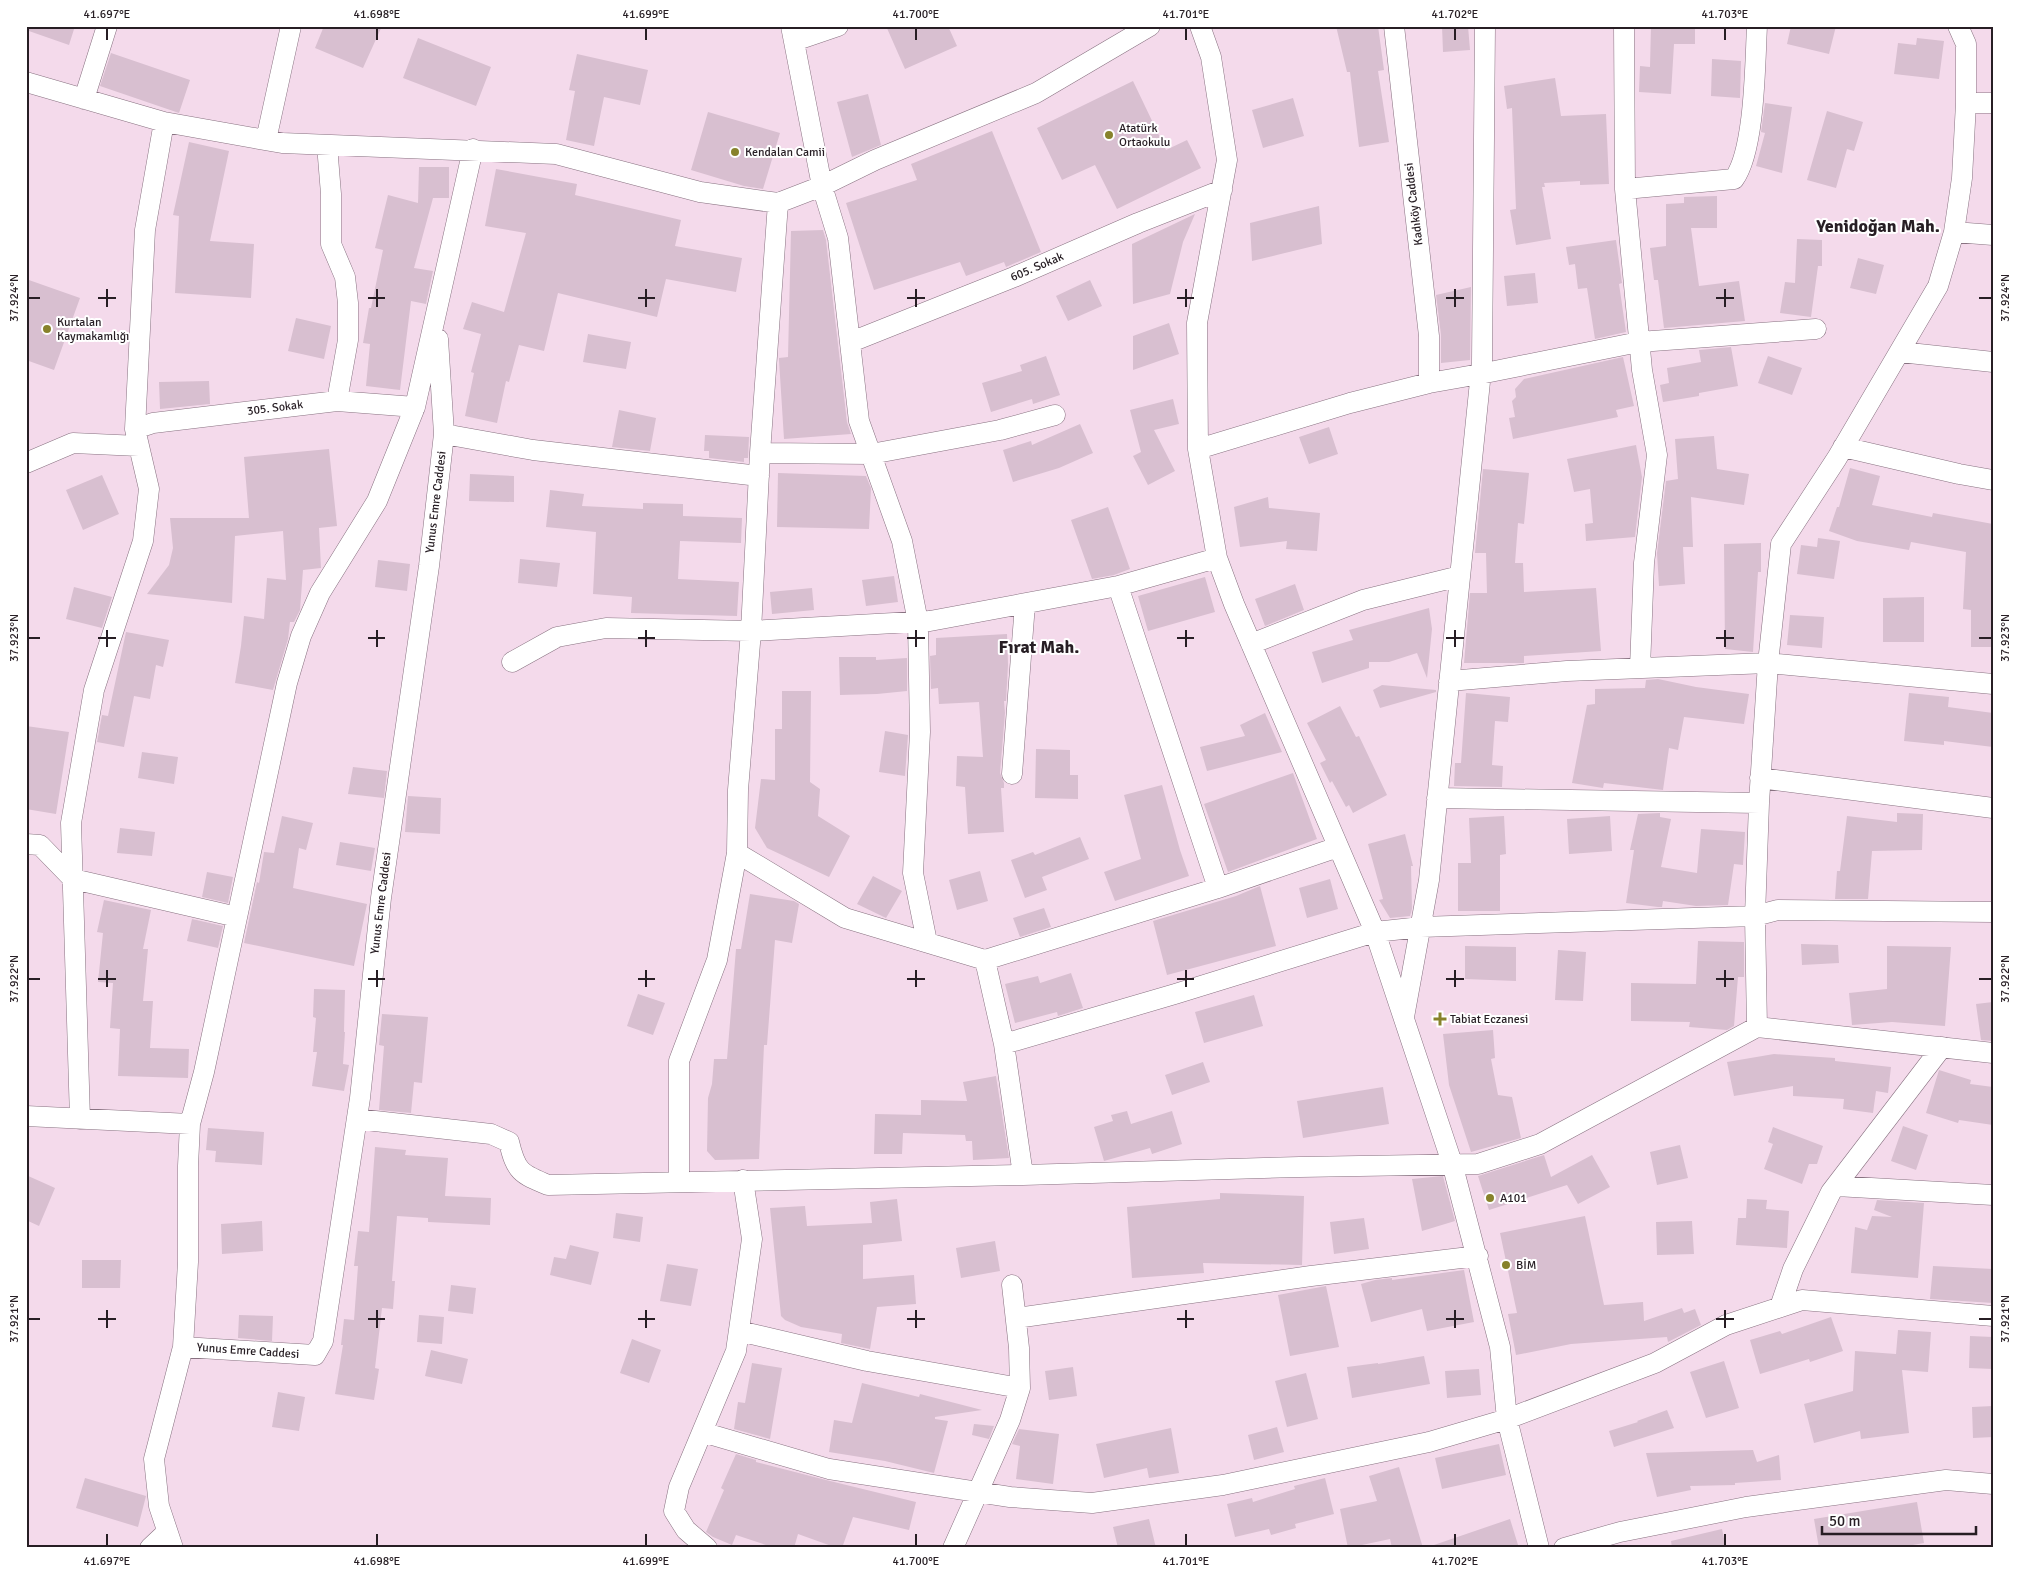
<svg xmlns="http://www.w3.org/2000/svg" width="2019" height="1574" font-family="Signika,sans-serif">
	<rect width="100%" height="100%" fill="#f4daeb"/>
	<path fill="#d8bfd0" d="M26,26H75L69,45L26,30Z
		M324,26H382L363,68L315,48Z
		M886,26H948L957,46L905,69Z
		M1336,26H1378L1384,70L1378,71L1389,142L1359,147L1350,72H1347Z
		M1442,26H1468L1470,50L1443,52Z
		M1651,26H1695V44H1674L1671,94L1639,92L1640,66L1650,67Z
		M1791,26H1836L1829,54L1787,44Z
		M418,38L491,67L476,106L403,78Z
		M1917,38L1944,41L1939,79L1894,74L1898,43L1916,45Z
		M111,53L190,80L179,113L100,86Z
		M577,54L648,70L640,105L604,97L594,146L566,140L575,91L569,90Z
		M1712,59L1741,61L1740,98L1711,96Z
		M1555,78L1561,116L1606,114L1609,184L1580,185V181L1544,183L1545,187H1542L1551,239L1516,245L1510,210L1516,209L1512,108L1507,109L1504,86Z
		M1133,81L1166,150L1187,140L1201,168L1117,209L1095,165L1062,180L1037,128Z
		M868,94L881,145L852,157L837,102Z
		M1293,98L1304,136L1263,148L1252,110Z
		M1765,103L1792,107L1782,173L1756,166L1765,133L1761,132Z
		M1827,111L1863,122L1854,151L1847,149L1836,188L1807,180Z
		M708,112L780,133L763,189L744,186L691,170Z
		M992,131L1041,252L1006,267L1004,262L966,276L960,262L874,290L846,203L917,180L911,164Z
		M189,142L229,151L210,241L254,244L251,298L175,293L179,216L173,215Z
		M419,167H449V198H433L414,268L433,271L426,304L411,301L400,390L366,386L370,344L363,343L369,308H371L383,250L375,248L388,195L418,203Z
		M496,169L577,184L575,195L681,220L675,246L742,258L736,292L666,279L657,317L558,293L544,351L519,345L509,382L506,381L497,423L465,416L474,373L471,372L481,334L463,329L472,302L504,312L526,233L485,226Z
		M1717,196V228H1691L1699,286L1739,281L1745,321L1664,328L1658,280H1654L1650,248L1666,246V204L1684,203V197Z
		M1319,206L1322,244L1252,261L1250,223Z
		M1195,214L1183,242L1170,294L1133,304L1132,244Z
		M823,230L826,240L847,422L851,434L784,439L779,360V358L788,357L791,231Z
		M1797,239L1822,240V266H1818L1811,317L1780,313L1785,282L1795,283Z
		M1616,240L1622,283L1619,284L1626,332L1595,339L1587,288L1578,289L1575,264L1569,265L1566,247Z
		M1858,258L1884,265L1876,294L1850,288Z
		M1535,273L1538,303L1507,306L1504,276Z
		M26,279L80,298L54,370L26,360Z
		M1090,280L1102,306L1068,321L1056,296Z
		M1471,287L1470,360L1441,363V335L1436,295Z
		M296,318L331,326L324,359L288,351Z
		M1169,323L1179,354L1133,370V336Z
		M588,334L631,342L626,369L583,362Z
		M1731,347L1738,386L1699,393V396L1663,402L1660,385L1669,383L1667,368L1701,362L1699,350Z
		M1046,356L1060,395L1033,404L1032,399L991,412L982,383L1022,371L1020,365Z
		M1768,356L1802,368L1792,395L1758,383Z
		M1623,357L1634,406L1616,410L1618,417L1513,439L1509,418L1515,417L1512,401L1516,397L1515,389L1524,379Z
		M209,381L210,404L160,409L159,382Z
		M1173,399L1179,424L1154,430L1175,471L1148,485L1133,456L1141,452L1130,410Z
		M619,410L656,418L650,451L612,447Z
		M1080,424L1093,453L1059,468L1013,482L1003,450L1031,441L1032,445Z
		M1329,427L1338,454L1309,464L1299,437Z
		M705,435L749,437L748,458H744V462L709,458V451H704Z
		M1714,436L1717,469L1749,474L1744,505L1691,497L1693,547H1683L1685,584L1659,586L1657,553L1666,481L1678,479L1675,439Z
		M1636,445L1642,477L1635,537L1586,541L1585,524L1593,523L1590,489L1574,492L1567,459Z
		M329,449L337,526L319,528L321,568L303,570L300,610L294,622H290L288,639L273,690L235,683L241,646L244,616L264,619L267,578L286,580L283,531L235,536L232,603L147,594L169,565L173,548L170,518H249L244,457Z
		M1850,468L1880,476L1872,505L1932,517L1933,513L1993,524V647H1971V610L1963,609L1966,552L1911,542L1909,550L1857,541L1829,531L1837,507H1839Z
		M1483,469L1529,473L1524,524L1518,523L1515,563H1523L1524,592L1596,588L1601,651L1524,656V663H1464L1470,593H1487L1486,553H1475Z
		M778,473L866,476L871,488L869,529L777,527Z
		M470,474L514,476V502L469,501Z
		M102,475L119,514L83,530L66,490Z
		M550,490L584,494L582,506L643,509V503L683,504V516L742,518L741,543L680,541L678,579L739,582L737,616L631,613L632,597L593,594L596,532L546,527Z
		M1268,497L1269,508L1320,513L1317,551L1286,549L1287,541L1240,547L1234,507Z
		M1108,507L1130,569L1114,575L1092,579L1071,520Z
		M1818,538L1840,541L1834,579L1797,574L1801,545L1817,547Z
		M1761,543V572H1758L1753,652L1725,649L1724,544Z
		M520,559L560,563L557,587L518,583Z
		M378,560L410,564L407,591L375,587Z
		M894,576L898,602L866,606L862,580Z
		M1205,577L1215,612L1148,631L1138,596Z
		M1295,584L1304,610L1265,626L1255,599Z
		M74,587L112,597L102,628L66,619Z
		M812,588L814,610L772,614L770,592Z
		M1924,597V642H1883V598Z
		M1429,608L1432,629L1427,678L1417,653L1389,662H1369V668L1322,683L1312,652L1353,640L1349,630Z
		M1790,615L1824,617L1822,648L1787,645Z
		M126,632L169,640L163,667L156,665L150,699L134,696L124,747L97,742L102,715L108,716Z
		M1007,634L1008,665L1006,701H1004L1005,713L1000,773L1004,783V788H1001L1004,832L968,834L965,787L956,786L957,756L983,757L979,702L939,704L938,688L931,689L930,656L936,655V638Z
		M839,657H876V660L907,658V691L877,694L840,695Z
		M1658,679L1696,687L1749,694L1744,724L1684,717L1678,750L1669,748L1663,790L1604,783L1603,788L1572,783L1587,705L1595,704V689L1645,688L1646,680Z
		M1382,685L1436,690V692L1380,708L1373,690Z
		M782,691H811L810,782L820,789L818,816L850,836L829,877L767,848L755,828L761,779L775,780V729H782Z
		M1466,693L1510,697L1508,722L1495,721L1492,765L1503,766L1502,787L1454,786L1455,763H1461Z
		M1909,693L1949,697L1948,707L1993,713V747L1944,741V745L1904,741Z
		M1340,706L1356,737L1359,736L1387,795L1353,813L1349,805L1346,807L1332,781L1330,783L1320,763L1326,760L1307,723Z
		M1265,713L1282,752L1207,771L1200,747L1245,736L1240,725Z
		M26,726L69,732L56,814L26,809Z
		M885,731L908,735L905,776L879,772Z
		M1036,749L1070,750V775H1078V799L1035,798Z
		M142,752L178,757L174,784L138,778Z
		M353,767L387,771L384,798L348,794Z
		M1293,773L1317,839L1228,872L1204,804Z
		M1162,785L1180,850L1189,876L1115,901L1104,872L1141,859L1124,795Z
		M408,796L441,798L440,834L405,832Z
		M1660,813V817L1671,819L1661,867L1697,873L1701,829L1745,832L1743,865L1734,864L1728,905L1696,906L1663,901L1662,907H1658L1626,903L1634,850H1630L1638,814Z
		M1897,813L1923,814L1922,850L1872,851L1868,899H1835L1837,871H1840L1847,816L1897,822Z
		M282,816L313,823L306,850L299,848L293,888L367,904L354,966L244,943L257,882L259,883L264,852L274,853Z
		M1504,816L1506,854L1500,855V911H1458V863H1471L1469,818Z
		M1610,816L1612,851L1569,854L1567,819Z
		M120,828L155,832L152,856L117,853Z
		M1405,834L1413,866H1411L1412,909L1410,916L1390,918L1379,900L1383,899L1368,844Z
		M1080,837L1089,859L1042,877L1047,890L1025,898L1011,860L1033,852L1035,855Z
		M340,842L375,848L371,871L336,865Z
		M980,871L988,901L957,910L949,880Z
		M207,872L233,877L228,903L202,897Z
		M873,876L902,891L886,918L857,904Z
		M1330,879L1338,909L1307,918L1299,888Z
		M1260,886L1276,946L1167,975L1153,921L1236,896Z
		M750,894L794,901L799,904L792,943L775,940L767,1045H764L759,1159L715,1160L707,1151L708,1098L712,1084L714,1059H727L736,949H741Z
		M104,900L151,910L143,949H148L143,1001H153L150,1048L189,1049L188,1078L118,1076L120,1029L110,1028L113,983L98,982L103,933L97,932Z
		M1044,908L1051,927L1020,937L1013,918Z
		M192,919L223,926L218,948L187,941Z
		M1698,941L1744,942V977H1738L1734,1026L1727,1030L1689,1027L1690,1022L1631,1021V983L1696,984Z
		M1801,944L1838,945L1839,963L1802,965Z
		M1465,946L1516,947V981L1465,979Z
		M1887,946L1951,947L1945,1026L1892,1022L1852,1025L1849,993L1887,989Z
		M1558,950L1586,952L1583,1001L1555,1000Z
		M1071,973L1083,1008L1058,1016L1057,1012L1015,1023L1005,984L1038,976L1040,983Z
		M314,989L345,990L344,1032H345L343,1064L349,1065L344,1091L312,1086L317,1052H313L316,1018L313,1017Z
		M638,994L665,1003L653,1035L627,1026Z
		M1254,995L1263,1026L1204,1043L1195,1012Z
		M1993,1002V1041L1981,1040L1976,1004Z
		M382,1014L428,1017L422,1083L414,1082L411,1113L379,1110L384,1046L379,1045Z
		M1493,1030L1495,1058L1491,1059L1498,1095L1512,1097L1521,1138L1471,1152L1449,1085L1443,1034Z
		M1774,1054L1835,1058V1061L1891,1067L1888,1093L1876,1091L1873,1113L1843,1109L1844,1099L1793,1096V1086L1734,1096L1727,1062Z
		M1203,1062L1210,1082L1172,1095L1165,1075Z
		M1939,1070L1971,1080L1970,1084L1993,1087V1125L1959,1120L1958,1123L1926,1113Z
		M996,1076L1009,1158L973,1160L972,1141H966L965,1135L903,1133L902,1154H874L875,1114L921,1115V1100L967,1101L963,1082Z
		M1383,1087L1389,1124L1303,1138L1297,1101Z
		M1127,1111L1131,1124L1172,1111L1182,1144L1152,1154L1150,1148L1104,1161L1094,1127L1113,1121L1111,1115Z
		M1903,1126L1928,1135L1916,1170L1891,1161Z
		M1773,1127L1823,1146L1817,1164H1809L1802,1184L1764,1169L1773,1144L1768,1142Z
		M208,1128L264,1132L262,1165L215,1162L216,1151L206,1150Z
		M1680,1145L1688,1178L1657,1185L1650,1152Z
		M375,1147L406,1150L405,1155L448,1158L445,1196L491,1198L490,1225L428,1222V1218L397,1216L392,1281H395L393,1309L382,1308L375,1368L379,1369L374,1400L335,1394L343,1345H341L344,1319L354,1320L358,1266H354L358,1231L369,1232Z
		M1544,1155L1551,1177L1592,1155L1610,1187L1578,1204L1567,1185L1489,1210L1478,1176Z
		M26,1175L55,1188L39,1226L26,1220Z
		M1443,1176L1455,1221L1422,1231L1412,1179Z
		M1220,1193L1304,1196L1302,1265L1203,1263L1204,1273L1132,1278L1127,1207L1220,1199Z
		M897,1199L902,1241L863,1245V1279L914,1275L916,1304L877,1307L870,1349L841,1343L842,1334L801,1327L785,1320L781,1316L770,1208L805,1206L807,1226L872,1223L870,1202Z
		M1747,1199L1767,1200L1766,1209L1789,1211L1787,1248L1736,1245L1738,1218H1746Z
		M1877,1200L1924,1203L1918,1278L1851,1273L1855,1227L1867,1230L1872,1216L1892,1217L1874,1210Z
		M616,1213L643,1217L640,1242L613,1238Z
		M1585,1216L1604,1305L1643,1302L1644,1321L1682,1308L1684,1313L1695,1309L1701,1325L1668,1342L1667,1337L1571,1344L1516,1355L1508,1314L1517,1313L1500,1233Z
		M1364,1218L1369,1249L1334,1254L1330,1222Z
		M262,1221L263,1251L222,1254L221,1224Z
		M1692,1221L1694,1254L1657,1255L1656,1222Z
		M995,1241L1000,1271L961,1278L956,1248Z
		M570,1245L599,1252L591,1285L550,1275L554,1257L566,1259Z
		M82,1260H121L120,1288H82Z
		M667,1264L698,1269L691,1306L660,1301Z
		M1933,1266L1993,1269V1303L1930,1299Z
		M1464,1270L1474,1322L1427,1331L1422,1309L1371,1322L1361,1284L1375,1280L1392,1278V1280Z
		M451,1285L476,1288L473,1314L448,1311Z
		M1326,1286L1339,1347L1290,1356L1278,1295Z
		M239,1315L273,1316L272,1341L238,1338Z
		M419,1315L444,1317L442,1344L417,1342Z
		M1831,1317L1843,1351L1810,1362L1809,1359L1760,1374L1750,1340L1780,1331L1782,1334Z
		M1898,1330L1931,1332L1928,1372L1902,1370L1909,1433L1861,1439L1860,1431L1814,1443L1804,1404L1853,1391L1855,1351L1896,1354Z
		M1970,1336L1993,1337V1369L1969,1368Z
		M632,1339L661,1350L649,1383L620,1373Z
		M431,1350L468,1359L462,1384L425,1376Z
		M1424,1356L1430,1384L1352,1398L1347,1367L1378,1363V1364Z
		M1724,1361L1739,1408L1706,1418L1690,1372Z
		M752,1363L782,1368L770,1439L734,1429L738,1402L745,1403Z
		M1073,1367L1077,1396L1049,1400L1045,1371Z
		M1479,1369L1481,1395L1447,1398L1445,1371Z
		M1306,1373L1318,1419L1287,1427L1275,1381Z
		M862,1383L919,1397L920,1394L982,1410L935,1417V1419L948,1421L934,1473L885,1461L829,1452L834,1420L852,1423Z
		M278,1392L305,1397L299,1431L272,1427Z
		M1993,1406V1437L1973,1438L1972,1407Z
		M1667,1410L1674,1428L1614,1447L1609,1431L1638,1422L1637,1421Z
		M974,1424L994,1426L989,1439L972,1435Z
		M1277,1427L1284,1452L1254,1460L1248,1435Z
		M1171,1428L1179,1473L1149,1478L1147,1468L1104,1478L1096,1444Z
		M1019,1429L1059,1434L1053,1484L1016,1479L1020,1446L1012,1444Z
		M1499,1444L1506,1475L1442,1489L1435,1458Z
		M1753,1450L1757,1462L1779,1455L1781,1480L1735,1483V1485L1690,1486L1691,1490L1657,1497L1646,1453Z
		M736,1454L756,1460V1462L826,1480L916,1502L909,1530L853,1517L842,1548H837L798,1534L794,1548H775L736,1535L732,1545L713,1537L706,1532L724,1490L721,1488Z
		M1399,1467L1423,1548H1392L1390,1539L1348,1548L1340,1509L1377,1501L1369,1476Z
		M85,1478L146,1496L138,1527L76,1508Z
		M1325,1478L1334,1514L1295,1524L1296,1528L1271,1535L1269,1529L1235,1537L1227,1504L1252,1498L1253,1502L1295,1489L1294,1486Z
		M1917,1502L1924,1543L1896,1548H1819L1814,1519Z
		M1149,1519L1156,1548H1118L1113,1527Z
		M1510,1519L1519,1548H1434V1545Z
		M1722,1529L1726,1548H1672L1671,1541Z"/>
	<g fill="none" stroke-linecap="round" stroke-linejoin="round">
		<defs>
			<path id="minor" d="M791,26L822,186L838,238L859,421L902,541L918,622L920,732L913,873L927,942
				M1200,26L1211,57L1227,160L1197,323L1198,449L1217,558L1234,604L1375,932L1452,1163L1500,1347L1507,1419L1539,1548
				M1394,26L1429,336V383
				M1624,26L1625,189L1642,370L1657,455L1644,563L1640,668
				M794,41L838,26
				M26,82L164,122L282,143L556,154L700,192L778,203L822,186L875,160L1036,93L1150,26
				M84,99L107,26
				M1966,103H1993
				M266,140L291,26
				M327,145L331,194V244L345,277L348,303V340L337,401
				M1625,189L1734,179C1755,150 1755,64 1757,26
				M1954,232L1993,235
				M851,342L1014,277L1138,223L1222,190
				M1900,352L1993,362
				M135,429L153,423L337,401L415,407
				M444,434L533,450L759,476
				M1843,447L1959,474L1993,480
				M1198,449L1350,403L1429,383L1480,374L1639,342L1816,329
				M760,453L871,454L1000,430L1055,415
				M26,463L73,443L139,446
				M1118,586L1218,888
				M1251,644L1363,600L1460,576
				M512,662L557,637L606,628L751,631L930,621L1118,586L1217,558
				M1449,681L1567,671L1768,663L1993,684
				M1012,774L1025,604
				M1760,778L1993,808
				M1437,798L1759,803
				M26,844L40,845L73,879L237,917
				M737,853L845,918L985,960L1218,888L1338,847
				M985,960L1004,1044L1023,1175
				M1404,1017L1429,880L1482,362L1485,26
				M1757,1027L1993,1053
				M1004,1044L1175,994L1375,932L1421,927L1755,916L1778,910L1993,912
				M26,1116L190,1124
				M80,1119L71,823L94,690L143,541L149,489L135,429L145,230L164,122
				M357,1119L491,1134L509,1142C516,1172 521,1174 548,1185L1023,1175L1300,1167L1478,1164L1540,1144L1757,1027L1755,916L1759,803L1768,663L1781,544L1837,458L1938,286L1954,232L1962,178L1966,103V44L1958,26
				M679,1182V1061L717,960L737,853L738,790L751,631L760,453L778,203
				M1836,1186L1993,1195
				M1780,1307L1793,1269L1831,1192L1942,1047
				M1016,1318L1311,1276L1478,1256
				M739,1331L867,1361L1020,1388
				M183,1347L315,1355L323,1341L360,1098L381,898L429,566L444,434L438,339
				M702,1432L829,1469L1010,1497L1092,1503L1223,1485L1429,1442L1507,1419L1655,1363L1726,1325L1802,1300L1993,1316
				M150,1548L167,1532
				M173,1548L159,1506L154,1459L183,1347L188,1262V1166L190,1124L204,1072L287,683L301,636L320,593L377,501L415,407L473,149
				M707,1548L686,1530L674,1511L679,1487L736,1351L752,1239L743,1180
				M953,1548L1010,1420L1020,1388L1019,1348L1012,1285
				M1564,1548L1620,1532L1746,1507L1946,1480L1993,1484"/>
		</defs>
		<use href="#minor" stroke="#887281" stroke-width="21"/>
		<use href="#minor" stroke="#fff" stroke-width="20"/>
	</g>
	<path fill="none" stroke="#271e24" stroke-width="2" d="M107,28V40M377,28V40M646,28V40M916,28V40M1186,28V40M1455,28V40M1725,28V40M107,289V307M377,289V307M646,289V307M916,289V307M1186,289V307M1455,289V307M1725,289V307M28,298H40M98,298H116M368,298H385M638,298H655M907,298H925M1177,298H1194M1446,298H1464M1716,298H1734M1979,298H1992M107,630V647M377,630V647M646,630V647M916,630V647M1186,630V647M1455,630V647M1725,630V647M28,638H40M98,638H116M368,638H385M638,638H655M907,638H925M1177,638H1194M1446,638H1464M1716,638H1734M1979,638H1992M107,970V987M377,970V987M646,970V987M916,970V987M1186,970V987M1455,970V987M1725,970V987M28,979H40M98,979H116M368,979H385M638,979H655M907,979H925M1177,979H1194M1446,979H1464M1716,979H1734M1979,979H1992M107,1310V1328M377,1310V1328M646,1310V1328M916,1310V1328M1186,1310V1328M1455,1310V1328M1725,1310V1328M28,1319H40M98,1319H116M368,1319H385M638,1319H655M907,1319H925M1177,1319H1194M1446,1319H1464M1716,1319H1734M1979,1319H1992M107,1534V1546M377,1534V1546M646,1534V1546M916,1534V1546M1186,1534V1546M1455,1534V1546M1725,1534V1546"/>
	<g fill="#87822b" stroke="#fff" stroke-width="2">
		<circle cx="1109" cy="135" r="5"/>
		<circle cx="735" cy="152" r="5"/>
		<circle cx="47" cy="329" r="5"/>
		<path d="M1437.5 1011.5h5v5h5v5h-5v5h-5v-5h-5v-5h5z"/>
		<circle cx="1490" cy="1198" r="5"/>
		<circle cx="1506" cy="1265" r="5"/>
	</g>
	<g text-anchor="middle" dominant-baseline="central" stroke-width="4" stroke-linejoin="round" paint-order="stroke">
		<g font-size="12" fill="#271e24" stroke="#fff" text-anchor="start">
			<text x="1119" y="128">Atatürk<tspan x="1119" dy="14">Ortaokulu</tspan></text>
			<text x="745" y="152">Kendalan Camii</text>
			<text x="57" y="322">Kurtalan<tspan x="57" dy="14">Kaymakamlığı</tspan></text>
			<text x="1450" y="1019">Tabiat Eczanesi</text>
			<text x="1500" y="1198">A101</text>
			<text x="1516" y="1265">BİM</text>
		</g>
		<g font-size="12" fill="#271e24" stroke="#fff">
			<text transform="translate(1414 204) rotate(-97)">Kadıköy Caddesi</text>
			<text transform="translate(1037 267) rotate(-23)">605. Sokak</text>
			<text transform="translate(275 408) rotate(-7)">305. Sokak</text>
			<text transform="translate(436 502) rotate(-83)">Yunus Emre Caddesi</text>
			<text transform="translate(381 903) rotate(-83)">Yunus Emre Caddesi</text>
			<text transform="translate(248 1351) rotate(4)">Yunus Emre Caddesi</text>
		</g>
		<g font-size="18" font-weight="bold" fill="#271e24" stroke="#fff">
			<text x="1878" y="226">Yenidoğan Mah.</text>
			<text x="1039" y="647">Fırat Mah.</text>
		</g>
	</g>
	<rect width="2019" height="1574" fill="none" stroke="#ffffff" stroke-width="55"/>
	<path d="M1822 1526v8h154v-8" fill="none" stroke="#271e24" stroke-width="2.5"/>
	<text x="1829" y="1526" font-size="15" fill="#271e24" stroke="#ffffff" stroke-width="4" paint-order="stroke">50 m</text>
	<rect x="28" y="28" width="1964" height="1518" fill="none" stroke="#271e24" stroke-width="2"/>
	<g font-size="12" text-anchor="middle" fill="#271e24">
		<text x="107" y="18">41.697°E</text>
		<text x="377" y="18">41.698°E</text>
		<text x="646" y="18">41.699°E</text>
		<text x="916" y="18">41.700°E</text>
		<text x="1186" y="18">41.701°E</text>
		<text x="1455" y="18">41.702°E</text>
		<text x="1725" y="18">41.703°E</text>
		<text transform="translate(14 298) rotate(-90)" y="4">37.924°N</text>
		<text transform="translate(2005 298) rotate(-90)" y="4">37.924°N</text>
		<text transform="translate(14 638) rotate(-90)" y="4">37.923°N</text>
		<text transform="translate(2005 638) rotate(-90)" y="4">37.923°N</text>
		<text transform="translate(14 979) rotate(-90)" y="4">37.922°N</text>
		<text transform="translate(2005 979) rotate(-90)" y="4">37.922°N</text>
		<text transform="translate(14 1319) rotate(-90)" y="4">37.921°N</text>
		<text transform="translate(2005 1319) rotate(-90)" y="4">37.921°N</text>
		<text x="107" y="1565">41.697°E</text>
		<text x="377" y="1565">41.698°E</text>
		<text x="646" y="1565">41.699°E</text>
		<text x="916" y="1565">41.700°E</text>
		<text x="1186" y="1565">41.701°E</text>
		<text x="1455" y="1565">41.702°E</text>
		<text x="1725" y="1565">41.703°E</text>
	</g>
</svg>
